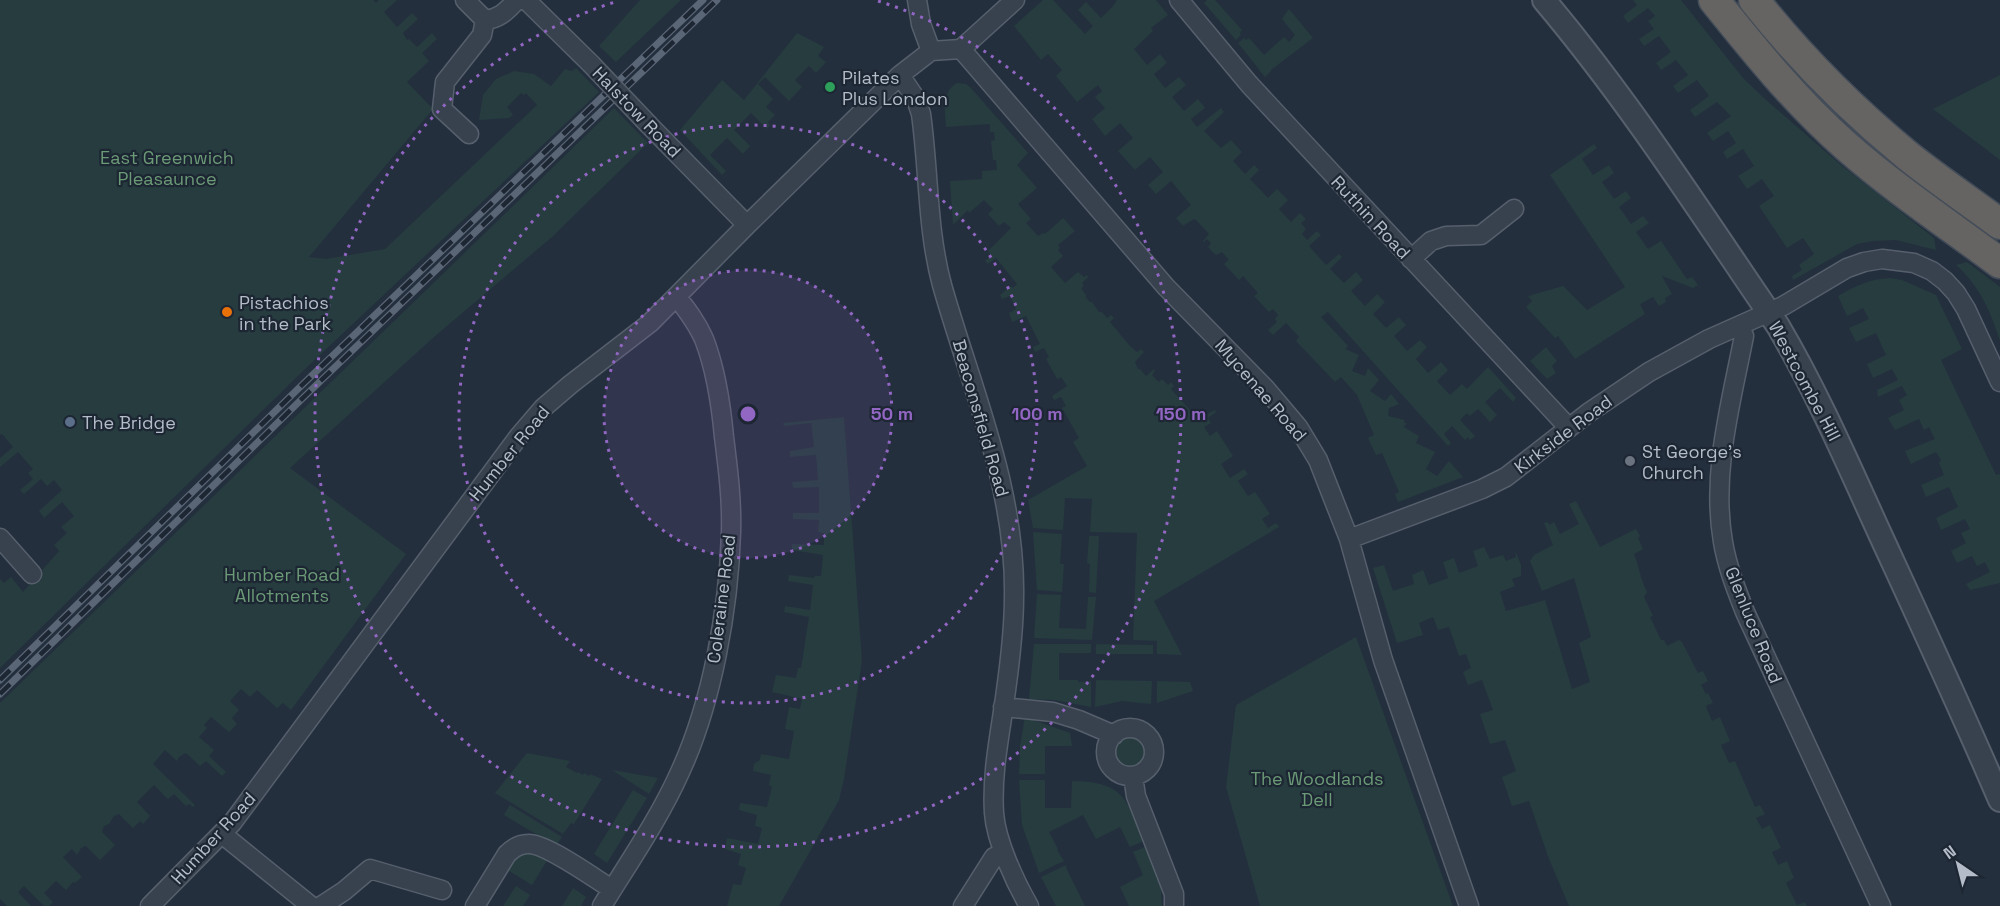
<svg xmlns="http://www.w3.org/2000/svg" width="2000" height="906" font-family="'Space Grotesk',sans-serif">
	<rect width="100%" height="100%" fill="#242f3e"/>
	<path fill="#263c3f" d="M0,0H373L376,3L379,0H397L384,12L397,27L412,13L418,19L403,33L407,40L409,39L417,47L432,33L437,39L422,53L429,61L407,82L433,109L309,257L326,259L385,249L537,105L526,93L524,95L521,93L507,107L513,115L509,118L479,120L483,95L496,79L514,71L534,74L551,86L565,69L572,71L576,68L599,92L304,370L0,668V579L4,583L11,577L23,592L59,551L54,545L67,533L61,527L74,516L62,502L44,518L39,511L62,490L54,480L47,486L41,479L24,494L20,490L33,479L28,473L33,469L18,452L0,467V458L13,447L2,434L0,435Z
		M640,0H681L616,62L599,46Z
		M1043,0H1053L1085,34L1093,26L1078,10L1086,2L1101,18L1114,5L1117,0H1156L1168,15L1151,28L1153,31L1134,49L1147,65L1160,54L1167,63L1154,74L1165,88L1179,77L1186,85L1172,97L1184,111L1198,99L1205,108L1191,119L1197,127L1221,108L1224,112L1204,131L1221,148L1231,140L1242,152L1233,161L1245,174L1254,165L1259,170L1250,179L1268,198L1277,189L1288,200L1279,209L1291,222L1300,213L1306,219L1301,223L1306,229L1302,234L1307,240L1317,231L1321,235L1309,246L1326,265L1339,254L1342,257L1330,269L1344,283L1356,272L1363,280L1351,291L1365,306L1377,294L1385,302L1373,314L1386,328L1399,317L1406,325L1394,336L1407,351L1420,340L1427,347L1416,359L1428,373L1441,362L1448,370L1437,381L1450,395L1462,384L1467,389L1488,367L1516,398L1513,402L1500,388L1485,402L1497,415L1490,422L1478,409L1470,416L1467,413L1460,420L1475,436L1470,440L1468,437L1465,440L1452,426L1444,434L1451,443L1448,446L1328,312L1321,317L1348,346L1345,349L1359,355L1352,371L1365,376L1368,368L1379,380L1370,391L1385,401L1391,394L1399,404L1389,408L1388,416L1405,420L1404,423H1407L1404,427L1419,436L1416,443L1435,452L1426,469L1437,476L1449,461L1463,477L1398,502L1395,494L1399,492L1382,453L1376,455L1368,438L1374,435L1357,395L1341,377L1335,382L1296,341L1299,337L1286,323L1273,335L1268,330L1277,322L1275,319L1278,315L1273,309L1269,312L1254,296L1258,293L1243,276L1239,280L1224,264L1229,260L1222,252L1216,255L1208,247L1211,243L1207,239L1204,242L1203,241L1209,234L1196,220L1194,219L1183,226L1176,218L1191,205L1171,181L1156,194L1148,185L1163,172L1150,157L1135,170L1118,151L1133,138L1120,123L1105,136L1092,119L1105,108L1095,97L1102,91L1098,85L1077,102L1056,76L1062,70L1048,54L1041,60L1014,26Z
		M1207,0H1215L1242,30L1240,33L1241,35L1236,40L1204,3Z
		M1633,0H1681L1743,78L1765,99L1841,165L1934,238L1936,250L1896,240L1873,241L1857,244L1793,280L1792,276L1802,270L1799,265L1814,254L1803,238L1787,248L1759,206L1774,196L1762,179L1747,189L1738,176L1754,166L1743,149L1727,159L1723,152L1736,143L1728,131L1713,141L1707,133L1731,116L1717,102L1695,117L1690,110L1709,96L1697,80L1678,93L1673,86L1688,75L1676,60L1661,70L1656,63L1671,52L1659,36L1644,46L1639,39L1654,29L1648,21L1655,16L1648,8L1628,23L1623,16L1637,5Z
		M1289,9L1313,38L1271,70V71L1265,77L1238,43L1244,38L1246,40L1249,38L1264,55L1284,37L1289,42L1295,35L1282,19Z
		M797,33L824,47L818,56L826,62L816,73L809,66L795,80L802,87L789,101L765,77L758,84L773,99L766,107L775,115L768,122L770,125L767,129L751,113L734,130L750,146L743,154L727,138L710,155L726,171L722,175L680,130L722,80L744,100Z
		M2000,75V160L1933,109Z
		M957,83L966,84L970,87L1028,153L1017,165L1037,188L1018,204L1031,219L1026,223L1038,236L1043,233L1045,234L1063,218L1075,231L1058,245L1060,248L1058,250L1063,256L1051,267L1065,283L1078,272L1084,277L1087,275L1088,277L1082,283L1084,286L1081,288L1086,295V298L1090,302H1092L1099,312H1102L1107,318L1111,315L1114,318L1110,322L1129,345L1137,352L1141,349L1144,352L1135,362L1138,369H1140L1146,376L1154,369L1155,371L1152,375L1159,382L1162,379L1168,385L1171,382L1174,386L1171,389L1198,419L1215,410L1216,412L1208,418L1211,423L1204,427L1210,436L1217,431L1233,456L1221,464L1230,478L1244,469L1248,474L1238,481L1248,496L1255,492L1270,514L1262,519L1268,528L1276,523L1279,527L1154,601L1182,655L1157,654V641L1133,640L1137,533L1090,532L1092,499L1065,498L1063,530L1033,528L1028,500L1087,466L1073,442L1079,438L1062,408L1066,406L1061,397L1054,400L1052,396L1067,386L1061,377L1057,379L1046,359L1049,357L1044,348L1035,352L1033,347L1040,344L1026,316L1012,322L1009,313L1016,309L1010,296L1002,299L1000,295L1011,286L1013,288L1017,284L996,258L988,264L985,261L991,255L988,251L1011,228L1004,222L999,226L988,214L993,209L984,200L969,213L968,210L953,225L950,181L982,179V171L997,170L996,160H993L991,141L995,140L994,132H990V124L946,127C945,110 941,92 957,83Z
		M614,108L648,143L552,237L434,337L290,468L406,554L291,710L283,703L277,708L257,690L250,697L241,689L230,701L239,710L232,718L237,724L229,732L211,717L204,725L207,728L199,737L214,750L209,756L226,772L222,776L206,761L200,766L186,753L179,757L177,761L165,750L153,764L195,805L193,807L189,804L186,806L174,794L168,799L154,785L137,802L150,816L143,824L140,821L133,828L119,814L114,816L109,824L104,826L102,832L115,845L100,860L86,846L81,848L77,855L72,849L63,857L82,877L75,883L73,882L66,890L56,881L44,893L53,902L49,906H44L24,886L18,892L31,906H7L0,899V703Z
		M1594,144L1597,148L1582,159L1593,175L1609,165L1614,173L1602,182L1614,199L1626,191L1631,198L1619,207L1631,224L1643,216L1649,223L1636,232L1648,249L1661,241L1687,279L1692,277L1698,285L1693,288L1662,276L1672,294L1665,298L1666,302L1659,306L1653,297L1640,304L1645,314L1575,359L1558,336L1555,338L1526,307L1532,301L1528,296L1563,286L1587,310L1625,287L1550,175Z
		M1967,262L2000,287V341C1991,312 1979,285 1956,265Z
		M1890,278L1902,280L1936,295L1962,349L1941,360L1996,475L2000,474V583L1970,590L1966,584L1990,572L1985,562L1977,566L1972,556L1957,563L1951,551L1966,543L1961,533L1970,529L1965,519L1941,530L1936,518L1958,507L1949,487L1926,497L1921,485L1944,475L1939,463L1941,460L1936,452L1911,464L1905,451L1935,439L1929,427L1924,430L1919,419L1895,430L1888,418L1904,410L1899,400L1907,395L1902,386L1878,397L1877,390L1898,380L1892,369L1873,378L1867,364L1886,355L1876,333L1856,342L1849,328L1869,319L1863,308L1847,316L1838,296C1855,286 1870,279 1890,278Z
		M1546,347L1557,361L1552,366L1556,373L1547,379L1530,361Z
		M844,417L862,660L859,681L844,779L839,800L779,906H727L733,884L741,885L746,868L738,865L741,854L725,849L727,838L758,844L762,828L755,826L757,815L739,810L740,803L767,807L772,787L769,785L771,775L753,771L754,764L760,760L761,754L789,759L794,731L785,729L789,707L800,709L802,699L772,692L776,675L796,678L798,668H801C804,651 806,634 809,617L784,612L785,606L810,610L813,585L788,581L789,575L814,578L815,576H821L823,555L792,550V544L824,545V533L818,532L819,520L793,519V513H819V487L793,488L792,482L818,480L816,455L790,457V451L814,447L811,423L784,426L783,423Z
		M1576,501L1600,547L1636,529L1640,536L1638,538L1643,549L1634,554C1640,568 1640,579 1647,592L1644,597L1653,616L1650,617L1661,640H1664L1667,646L1679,640L1682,642L1698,673L1703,671L1708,681L1701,685L1706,694L1708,693L1713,703L1707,705L1706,707L1712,721L1720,717L1730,741L1721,745L1729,763L1735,761L1755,807L1760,805L1765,814L1756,818L1762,829L1770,825L1781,848L1772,852L1778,865L1787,861L1794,878L1786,883L1797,905L1805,902L1807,906H1569L1549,859L1529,801L1512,806L1502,777L1516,771L1505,740L1490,744L1480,714L1493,710L1482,680L1468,685L1463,672L1471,668L1466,654L1459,656L1449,627L1438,630L1433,617L1419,623L1423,635L1397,643L1373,568L1384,565L1393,591L1414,584L1412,575L1423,570L1429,585L1448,578L1443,562L1454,558L1459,573L1478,566L1473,551L1484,547L1490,559L1503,555L1506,561L1516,557L1515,550L1521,565V576L1512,579L1515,586L1500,592L1506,611L1545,600L1572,689L1590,682L1579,643L1591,637L1574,578L1542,591L1530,561L1534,555L1553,545L1544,523L1548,522L1549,525L1554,522L1560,534L1579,524L1569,504Z
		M1033,532L1062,534L1060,564H1064L1062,592L1037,590Z
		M1089,536H1099L1096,593L1089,592L1090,564L1087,563Z
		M1037,594L1061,595L1059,628L1086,629L1088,597H1096L1092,640L1034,638Z
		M1356,637L1453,906H1260L1226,787L1236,705Z
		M1034,644H1091V653H1059V680H1078V682L1091,681V707L1054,700L1029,699Z
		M1096,644L1153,645V654H1096Z
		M1096,680L1152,681L1151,704L1122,701L1095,707Z
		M1157,681L1190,682L1193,691L1157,703Z
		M1025,717L1070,733L1072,746H1045V774H1019L1020,746Z
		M1112 752a18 18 0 1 1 36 0a18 18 0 1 1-36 0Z
		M527,753L570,761L566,767L577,773L578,772L583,775L584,773L589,776L590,774L602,779L574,824L571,823L563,834L495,793Z
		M612,770L658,778L649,794Z
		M1019,780H1045V808H1071L1072,781C1124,782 1126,798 1144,841L1130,847L1120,827L1096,839L1083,815L1049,832L1058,849L1057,850L1064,861L1039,873L1022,825Z
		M633,790L647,798L607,863L594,854Z
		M510,805L562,837L556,846L504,815Z
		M1145,847L1161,888L1162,906H1129L1120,887L1143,875L1133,852Z
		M525,853H533L548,859L532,885L506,869L511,862Z
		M1066,865L1067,870L1085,906H1056L1041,877Z
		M516,886L530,895L523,906H503Z
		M573,888L586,897L581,906H562Z"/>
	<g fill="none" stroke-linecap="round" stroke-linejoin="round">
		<defs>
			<path id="minor" d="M465,0L485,20C500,19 507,10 517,0
				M526,0L591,64
				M917,0L921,24L931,51
				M1179,0L1249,84L1569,428
				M961,49L1166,287L1265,388L1298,427L1318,460L1349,539L1383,660L1469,906
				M900,75L916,99L921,114C929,171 927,230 942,285C971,388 1016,487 1014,597C1014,637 1008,679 1002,718C997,750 992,781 994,813C996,841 1015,882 1029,906
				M649,125L747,225
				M469,134L442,109L445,82L482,35L485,20
				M1411,259L1431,241L1446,236L1481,235L1514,209
				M1739,326L1744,336C1731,403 1711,473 1723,542C1727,566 1736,589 1745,612L1881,906
				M0,538L32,574
				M1349,539L1482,489L1506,477L1588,413L1649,372L1709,339L1783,306L1847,268L1864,262L1882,259L1914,263L1932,271L1945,281L1956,293L1966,309L2000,382
				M1003,707L1053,712L1079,720L1114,735
				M1106 752a24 24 0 1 1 48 0a24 24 0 1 1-48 0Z
				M1133,776L1136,796L1174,894V906
				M222,834L311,906
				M150,906L232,823L519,436L543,408L571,384L650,323L747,225L900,75L931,51L961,49L1015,0
				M321,906L344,891L370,869L442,890
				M475,906L507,854C513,848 520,844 528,844C546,843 595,879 612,889
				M602,906C629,862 659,819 680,772C712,703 729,608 731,532C732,500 728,469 724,437C721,404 716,370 704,339C697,323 687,310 677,297
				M963,906L994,857L1004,853"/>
			<path id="tertiary" d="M1544,0C1630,102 1702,215 1778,326C1817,392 1848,464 1880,534C1921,623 1962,711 2000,800"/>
			<path id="trunk" d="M1714,0C1755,51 1797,103 1846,146C1895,189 1949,225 2000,263
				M1754,0C1800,58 1851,109 1908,156C1938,180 1969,201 2000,224"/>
		</defs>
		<use href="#minor" stroke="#565f6c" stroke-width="21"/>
		<use href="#tertiary" stroke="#565f6c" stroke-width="26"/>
		<use href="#trunk" stroke="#434c59" stroke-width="33"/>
		<use href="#minor" stroke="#38414e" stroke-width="18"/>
		<use href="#tertiary" stroke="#38414e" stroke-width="22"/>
		<use href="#trunk" stroke="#656462" stroke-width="30"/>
		<defs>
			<path id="rail" d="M0,680L301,386L703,0
				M0,694L308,393L717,0"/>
		</defs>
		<use href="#rail" stroke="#5a6575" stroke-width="7"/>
		<use href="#rail" stroke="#1d2633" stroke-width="4.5" stroke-dasharray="14" stroke-linecap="butt"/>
		<defs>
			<path id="minor-bridge" d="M591,64L649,125"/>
		</defs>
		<use href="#minor-bridge" stroke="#565f6c" stroke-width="21" stroke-linecap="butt"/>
		<use href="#minor-bridge" stroke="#38414e" stroke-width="18"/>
	</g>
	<circle cx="748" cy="414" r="144" fill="#9266c3" fill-opacity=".12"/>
	<g fill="none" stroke="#9266c3" stroke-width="3" stroke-dasharray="3 6">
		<circle cx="748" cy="414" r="144"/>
		<circle cx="748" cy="414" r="289"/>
		<path d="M878 1A433 433 0 1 1 618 1"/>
	</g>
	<circle fill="#2e9e5b" stroke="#1d2633" stroke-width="2" cx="830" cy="87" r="6"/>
	<circle fill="#e8710a" stroke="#1d2633" stroke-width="2" cx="227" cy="312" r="6"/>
	<circle fill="#5c6f8a" stroke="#1d2633" stroke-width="2" cx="70" cy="422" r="6"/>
	<circle fill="#6b7280" stroke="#1d2633" stroke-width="2" cx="1630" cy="461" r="6"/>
	<g text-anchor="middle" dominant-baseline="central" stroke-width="4.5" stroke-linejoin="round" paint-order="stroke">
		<g font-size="18" fill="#b4bcc9" stroke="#1d2633" text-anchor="start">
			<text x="842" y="77">Pilates<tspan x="842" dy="21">Plus London</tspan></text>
			<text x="239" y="302">Pistachios<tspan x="239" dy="21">in the Park</tspan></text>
			<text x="82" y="422">The Bridge</text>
			<text x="1642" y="451">St George's<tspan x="1642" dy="21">Church</tspan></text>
		</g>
		<g font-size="18" fill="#b4bcc9" stroke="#1d2633">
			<text transform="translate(637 112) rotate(46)">Halstow Road</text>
			<text transform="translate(1371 217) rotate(47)">Ruthin Road</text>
			<text transform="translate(1805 381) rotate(62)">Westcombe Hill</text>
			<text transform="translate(1261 390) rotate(49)">Mycenae Road</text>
			<text transform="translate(981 418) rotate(74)">Beaconsfield Road</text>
			<text transform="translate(1563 434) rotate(-37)">Kirkside Road</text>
			<text transform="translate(509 453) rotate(-51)">Humber Road</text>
			<text transform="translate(721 599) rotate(-83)">Coleraine Road</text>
			<text transform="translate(1754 625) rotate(68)">Glenluce Road</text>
			<text transform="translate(213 838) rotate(-48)">Humber Road</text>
		</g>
		<g font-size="18" fill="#6b9a76" stroke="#1d2633">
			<text x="167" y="157">East Greenwich<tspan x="167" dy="21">Pleasaunce</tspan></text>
			<text x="282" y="574">Humber Road<tspan x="282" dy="21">Allotments</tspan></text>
			<text x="1317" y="778">The Woodlands<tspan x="1317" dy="21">Dell</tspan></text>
		</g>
	</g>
	<circle cx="748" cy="414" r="9" fill="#9266c3" stroke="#1d2633" stroke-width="3"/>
	<g font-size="18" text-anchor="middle" font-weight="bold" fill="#9266c3" stroke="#1d2633" stroke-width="4.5" stroke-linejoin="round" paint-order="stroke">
		<text x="892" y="420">50 m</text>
		<text x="1037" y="420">100 m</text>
		<text x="1181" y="420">150 m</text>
	</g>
	<g transform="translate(1958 864) rotate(325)" stroke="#1d2633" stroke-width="4.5" paint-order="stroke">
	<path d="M0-4.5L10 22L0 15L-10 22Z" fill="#b4bcc9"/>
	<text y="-9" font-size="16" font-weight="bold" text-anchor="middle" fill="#b4bcc9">N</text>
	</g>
</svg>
